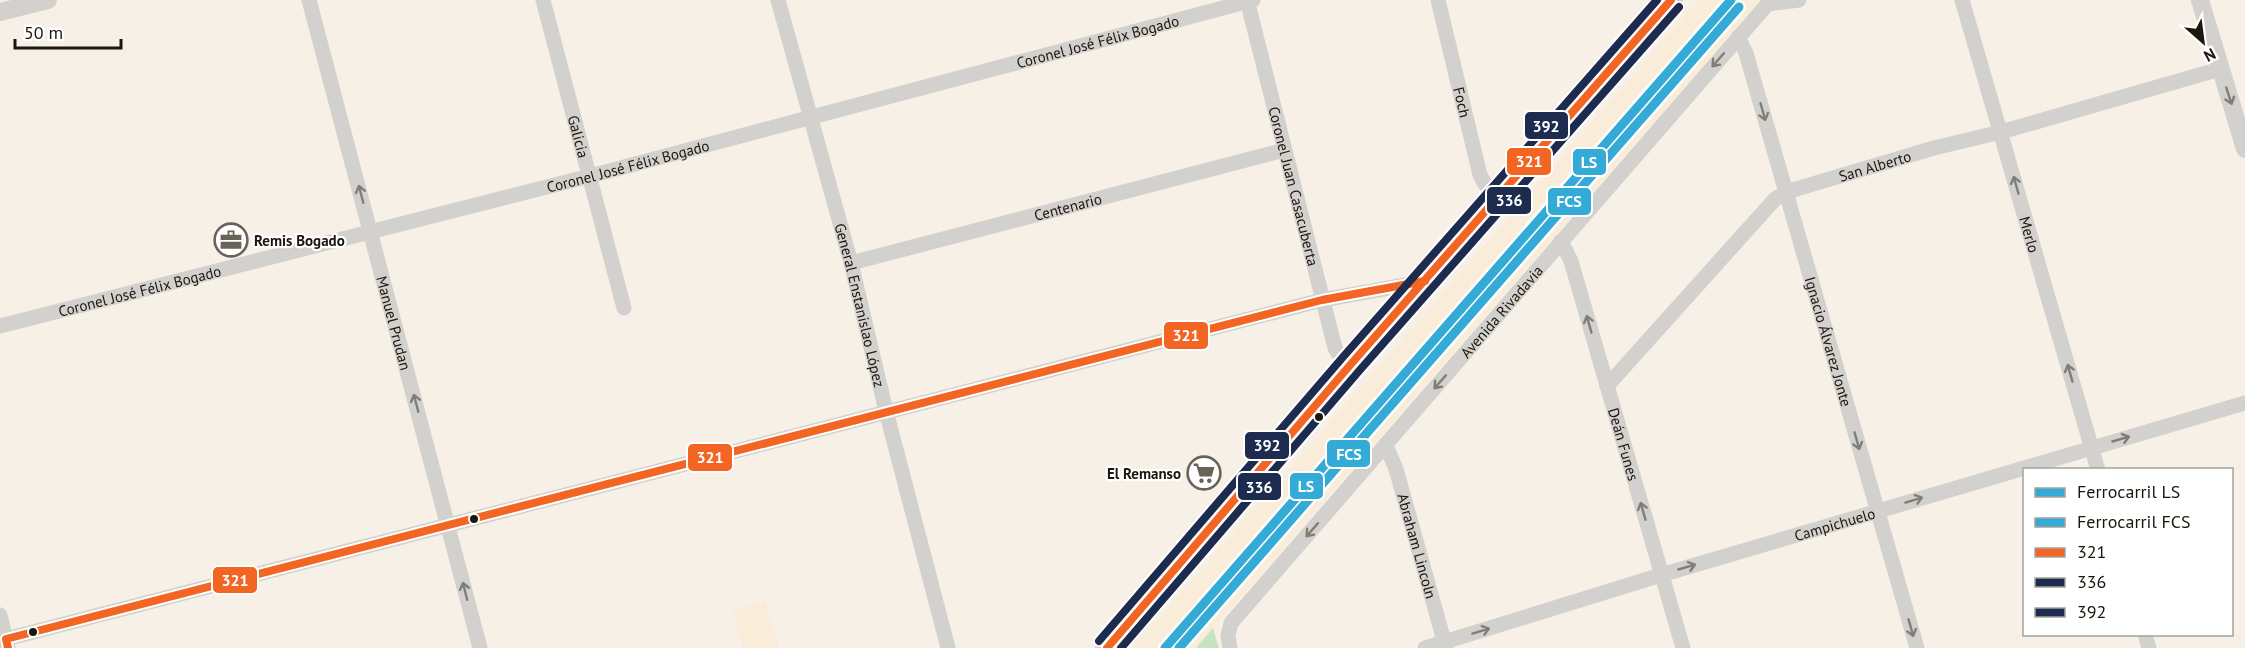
<svg xmlns="http://www.w3.org/2000/svg" width="2245" height="648" font-family="'PT Sans',sans-serif">
	<rect width="100%" height="100%" fill="#f6f0e6"/>
	<path fill="#f9ecd8" d="M1699,0H1761L1196,648H1133Z
		M765,601L779,648H743L732,610Z"/>
	<path fill="#c6e4c2" d="M1213,628L1219,648H1196Z"/>
	<g fill="none" stroke-linecap="round" stroke-linejoin="round">
		<g stroke="#d2d1ce" stroke-width="15">
			<path id="s1" d="M309,0L480,648"/>
			<path id="s2" d="M543,0L624,308"/>
			<path id="s3" d="M778,0L851,263L886,411L948,648"/>
			<path id="s4" d="M1247,0L1335,348L1340,356L1351,364"/>
			<path id="s5" d="M1438,0L1480,175L1485,184L1499,197"/>
			<path id="s6" d="M1962,0L2098,470"/>
			<path d="M1767,4L1799,0"/>
			<path id="s7" d="M1738,37L1746,53L1917,648"/>
			<path id="s8" d="M1561,241L1571,261L1683,648"/>
			<path id="s9" d="M851,263L1284,150"/>
			<path id="s10" d="M0,326L590,176L1253,0"/>
			<path id="s11" d="M1607,386L1775,199L1786,192L1934,148L2001,132L2220,69"/>
			<path id="s12" d="M1386,446L1396,469L1446,648"/>
			<path d="M0,615L8,648"/>
			<path d="M2145,634L2149,648"/>
			<path d="M6,639L1322,300L1422,282"/>
			<path id="s13" d="M1230,648L1228,636L1231,623L1771,0"/>
			<path id="s14" d="M1425,648L1661,575L2245,403"/>
		</g>
		<path stroke="#d2d1ce" stroke-width="18" d="M2200,0L2245,149
			M0,12L48,0"/>
		<path stroke="#d2d1ce" stroke-width="24" d="M1107,648L1351,364L1671,0"/>
		<defs>
			<path id="bus-1" d="M8,648L6,639L1322,300L1425,281
				M1107,648L1351,364L1671,0"/>
			<path id="bus-2" d="M1121,648L1359,371L1679,7"/>
			<path id="bus-3" d="M1099,641L1343,357L1657,0"/>
		</defs>
		<use href="#bus-1" stroke="#fff" stroke-width="12"/>
		<use href="#bus-2" stroke="#fff" stroke-width="12"/>
		<use href="#bus-3" stroke="#fff" stroke-width="12"/>
		<use href="#bus-1" stroke="#f26522" stroke-width="8"/>
		<use href="#bus-2" stroke="#1d2b4f" stroke-width="8"/>
		<use href="#bus-3" stroke="#1d2b4f" stroke-width="8"/>
		<defs>
			<path id="rail-1" d="M1165,648L1731,0"/>
			<path id="rail-2" d="M1179,648L1739,7"/>
		</defs>
		<use href="#rail-1" stroke="#fff" stroke-width="14"/>
		<use href="#rail-2" stroke="#fff" stroke-width="14"/>
		<use href="#rail-1" stroke="#34aad6" stroke-width="9"/>
		<use href="#rail-2" stroke="#34aad6" stroke-width="9"/>
	</g>
	<defs><path id="oneway-shaft" d="M-6 0H5M1.5-3L5.5 0L1.5 3" fill="none" stroke-width="1.6" stroke-linecap="round" stroke-linejoin="round" transform="scale(1.5)"/></defs>
	<g stroke="#817d77">
		<use href="#oneway-shaft" transform="translate(1718 60) rotate(131)"/>
		<use href="#oneway-shaft" transform="translate(2229 96) rotate(72)"/>
		<use href="#oneway-shaft" transform="translate(1763 112) rotate(74)"/>
		<use href="#oneway-shaft" transform="translate(2016 185) rotate(-106)"/>
		<use href="#oneway-shaft" transform="translate(361 194) rotate(-105)"/>
		<use href="#oneway-shaft" transform="translate(1589 324) rotate(-106)"/>
		<use href="#oneway-shaft" transform="translate(2070 373) rotate(-106)"/>
		<use href="#oneway-shaft" transform="translate(1440 382) rotate(131)"/>
		<use href="#oneway-shaft" transform="translate(416 403) rotate(-105)"/>
		<use href="#oneway-shaft" transform="translate(2121 439) rotate(-16)"/>
		<use href="#oneway-shaft" transform="translate(1857 441) rotate(74)"/>
		<use href="#oneway-shaft" transform="translate(1914 500) rotate(-17)"/>
		<use href="#oneway-shaft" transform="translate(1643 511) rotate(-106)"/>
		<use href="#oneway-shaft" transform="translate(1312 530) rotate(131)"/>
		<use href="#oneway-shaft" transform="translate(1687 567) rotate(-16)"/>
		<use href="#oneway-shaft" transform="translate(465 591) rotate(-104)"/>
		<use href="#oneway-shaft" transform="translate(1911 628) rotate(74)"/>
		<use href="#oneway-shaft" transform="translate(1481 631) rotate(-17)"/>
	</g>
	<defs>
		<symbol id="office-ring" viewBox="-11 -11 22 22"><circle r="9.5" fill="#fff" stroke="#696258" stroke-width="1.5"/><path d="M-6-3h4V-5.5h4V-3h4V5H-6ZM-1-4.5V-3h2v-1.5ZM-6 0V1H6V0Z" fill="#696258"/></symbol>
		<symbol id="supermarket-ring" viewBox="-11 -11 22 22"><circle r="9.5" fill="#fff" stroke="#696258" stroke-width="1.5"/><path d="M-6-5.5h2.5l.6 2H6L4.5 2H-2.5L-4.4-4H-6ZM-1.5 3.2a1.3 1.3 0 1 0 .1 0ZM3 3.2a1.3 1.3 0 1 0 .1 0Z" fill="#696258"/></symbol>
	</defs>
	<g fill-rule="evenodd">
		<use href="#office-ring" x="212" y="221" width="38" height="38"/>
		<use href="#supermarket-ring" x="1185" y="454" width="38" height="38"/>
	</g>
	<g fill="#1d160c" stroke="#fff" stroke-width="2">
		<circle cx="1319" cy="417" r="5"/>
		<circle cx="474" cy="519" r="5"/>
		<circle cx="33" cy="632" r="5"/>
	</g>
	<g text-anchor="middle" dominant-baseline="central" stroke-width="4.5" stroke-linejoin="round" paint-order="stroke">
		<g font-size="15" fill="#1d160c" stroke="#fff">
			<text stroke="none"><textPath href="#s10" startOffset="1134">Coronel José Félix Bogado</textPath></text>
			<text stroke="none"><textPath href="#s5" startOffset="105">Foch</textPath></text>
			<text stroke="none"><textPath href="#s2" startOffset="141">Galicia</textPath></text>
			<text stroke="none"><textPath href="#s11" startOffset="357">San Alberto</textPath></text>
			<text stroke="none"><textPath href="#s10" startOffset="648">Coronel José Félix Bogado</textPath></text>
			<text stroke="none"><textPath href="#s4" startOffset="192">Coronel Juan Casacuberta</textPath></text>
			<text stroke="none"><textPath href="#s9" startOffset="224">Centenario</textPath></text>
			<text stroke="none"><textPath href="#s6" startOffset="244">Merlo</textPath></text>
			<text stroke="none"><textPath href="#s10" startOffset="144">Coronel José Félix Bogado</textPath></text>
			<text stroke="none"><textPath href="#s3" startOffset="316">General Enstanislao López</textPath></text>
			<text stroke="none"><textPath href="#s13" startOffset="438">Avenida Rivadavia</textPath></text>
			<text stroke="none"><textPath href="#s1" startOffset="334">Manuel Prudan</textPath></text>
			<text stroke="none"><textPath href="#s7" startOffset="318">Ignacio Álvarez Jonte</textPath></text>
			<text stroke="none"><textPath href="#s8" startOffset="213">Deán Funes</textPath></text>
			<text stroke="none"><textPath href="#s14" startOffset="428">Campichuelo</textPath></text>
			<text stroke="none"><textPath href="#s12" startOffset="105">Abraham Lincoln</textPath></text>
		</g>
		<g font-size="15" font-weight="bold" fill="#1d160c" stroke="#fff" text-anchor="start">
			<text x="254" y="240">Remis Bogado</text>
			<text x="1181" y="473" text-anchor="end">El Remanso</text>
		</g>
	</g>
	<g stroke="#fff" stroke-width="2">
		<rect x="1524" y="111" width="45" height="29" rx="6" fill="#1d2b4f"/>
		<rect x="1506" y="147" width="46" height="29" rx="6" fill="#f26522"/>
		<rect x="1572" y="148" width="35" height="28" rx="6" fill="#34aad6"/>
		<rect x="1486" y="186" width="46" height="29" rx="6" fill="#1d2b4f"/>
		<rect x="1547" y="187" width="45" height="29" rx="6" fill="#34aad6"/>
		<rect x="1163" y="321" width="46" height="29" rx="6" fill="#f26522"/>
		<rect x="1244" y="431" width="46" height="29" rx="6" fill="#1d2b4f"/>
		<rect x="1326" y="439" width="45" height="29" rx="6" fill="#34aad6"/>
		<rect x="687" y="443" width="46" height="29" rx="6" fill="#f26522"/>
		<rect x="1289" y="472" width="35" height="28" rx="6" fill="#34aad6"/>
		<rect x="1237" y="472" width="45" height="29" rx="6" fill="#1d2b4f"/>
		<rect x="212" y="566" width="46" height="28" rx="6" fill="#f26522"/>
	</g>
	<g font-size="16" text-anchor="middle" font-weight="bold" fill="#fff">
		<text x="1546" y="132">392</text>
		<text x="1529" y="167">321</text>
		<text x="1589" y="168">LS</text>
		<text x="1509" y="206">336</text>
		<text x="1569" y="207">FCS</text>
		<text x="1186" y="341">321</text>
		<text x="1267" y="451">392</text>
		<text x="1349" y="460">FCS</text>
		<text x="710" y="463">321</text>
		<text x="1306" y="492">LS</text>
		<text x="1259" y="493">336</text>
		<text x="235" y="586">321</text>
	</g>
	<rect x="2023" y="468" width="210" height="168" fill="#ffffff" stroke="#a5a29e" stroke-width="1.5"/>
	<rect x="2035" y="488" width="30" height="9" fill="#34aad6" stroke="#a5a29e" stroke-width="1.5"/>
	<text x="2077" y="498" font-size="18" fill="#1d160c">Ferrocarril LS</text>
	<rect x="2035" y="518" width="30" height="9" fill="#34aad6" stroke="#a5a29e" stroke-width="1.5"/>
	<text x="2077" y="528" font-size="18" fill="#1d160c">Ferrocarril FCS</text>
	<rect x="2035" y="548" width="30" height="9" fill="#f26522" stroke="#a5a29e" stroke-width="1.5"/>
	<text x="2077" y="558" font-size="18" fill="#1d160c">321</text>
	<rect x="2035" y="578" width="30" height="9" fill="#1d2b4f" stroke="#a5a29e" stroke-width="1.5"/>
	<text x="2077" y="588" font-size="18" fill="#1d160c">336</text>
	<rect x="2035" y="608" width="30" height="9" fill="#1d2b4f" stroke="#a5a29e" stroke-width="1.5"/>
	<text x="2077" y="618" font-size="18" fill="#1d160c">392</text>
	<g transform="translate(2203 42) rotate(152)" stroke="#ffffff" stroke-width="4.5" paint-order="stroke">
	<path d="M0-4.5L10 22L0 15L-10 22Z" fill="#1d160c"/>
	<text y="-9" font-size="16" font-weight="bold" text-anchor="middle" fill="#1d160c">N</text>
	</g>
	<path d="M15 39v9h106v-9" fill="none" stroke="#1d160c" stroke-width="3"/>
	<text x="24" y="39" font-size="18" fill="#1d160c" stroke="#ffffff" stroke-width="4.5" paint-order="stroke">50 m</text>
</svg>
